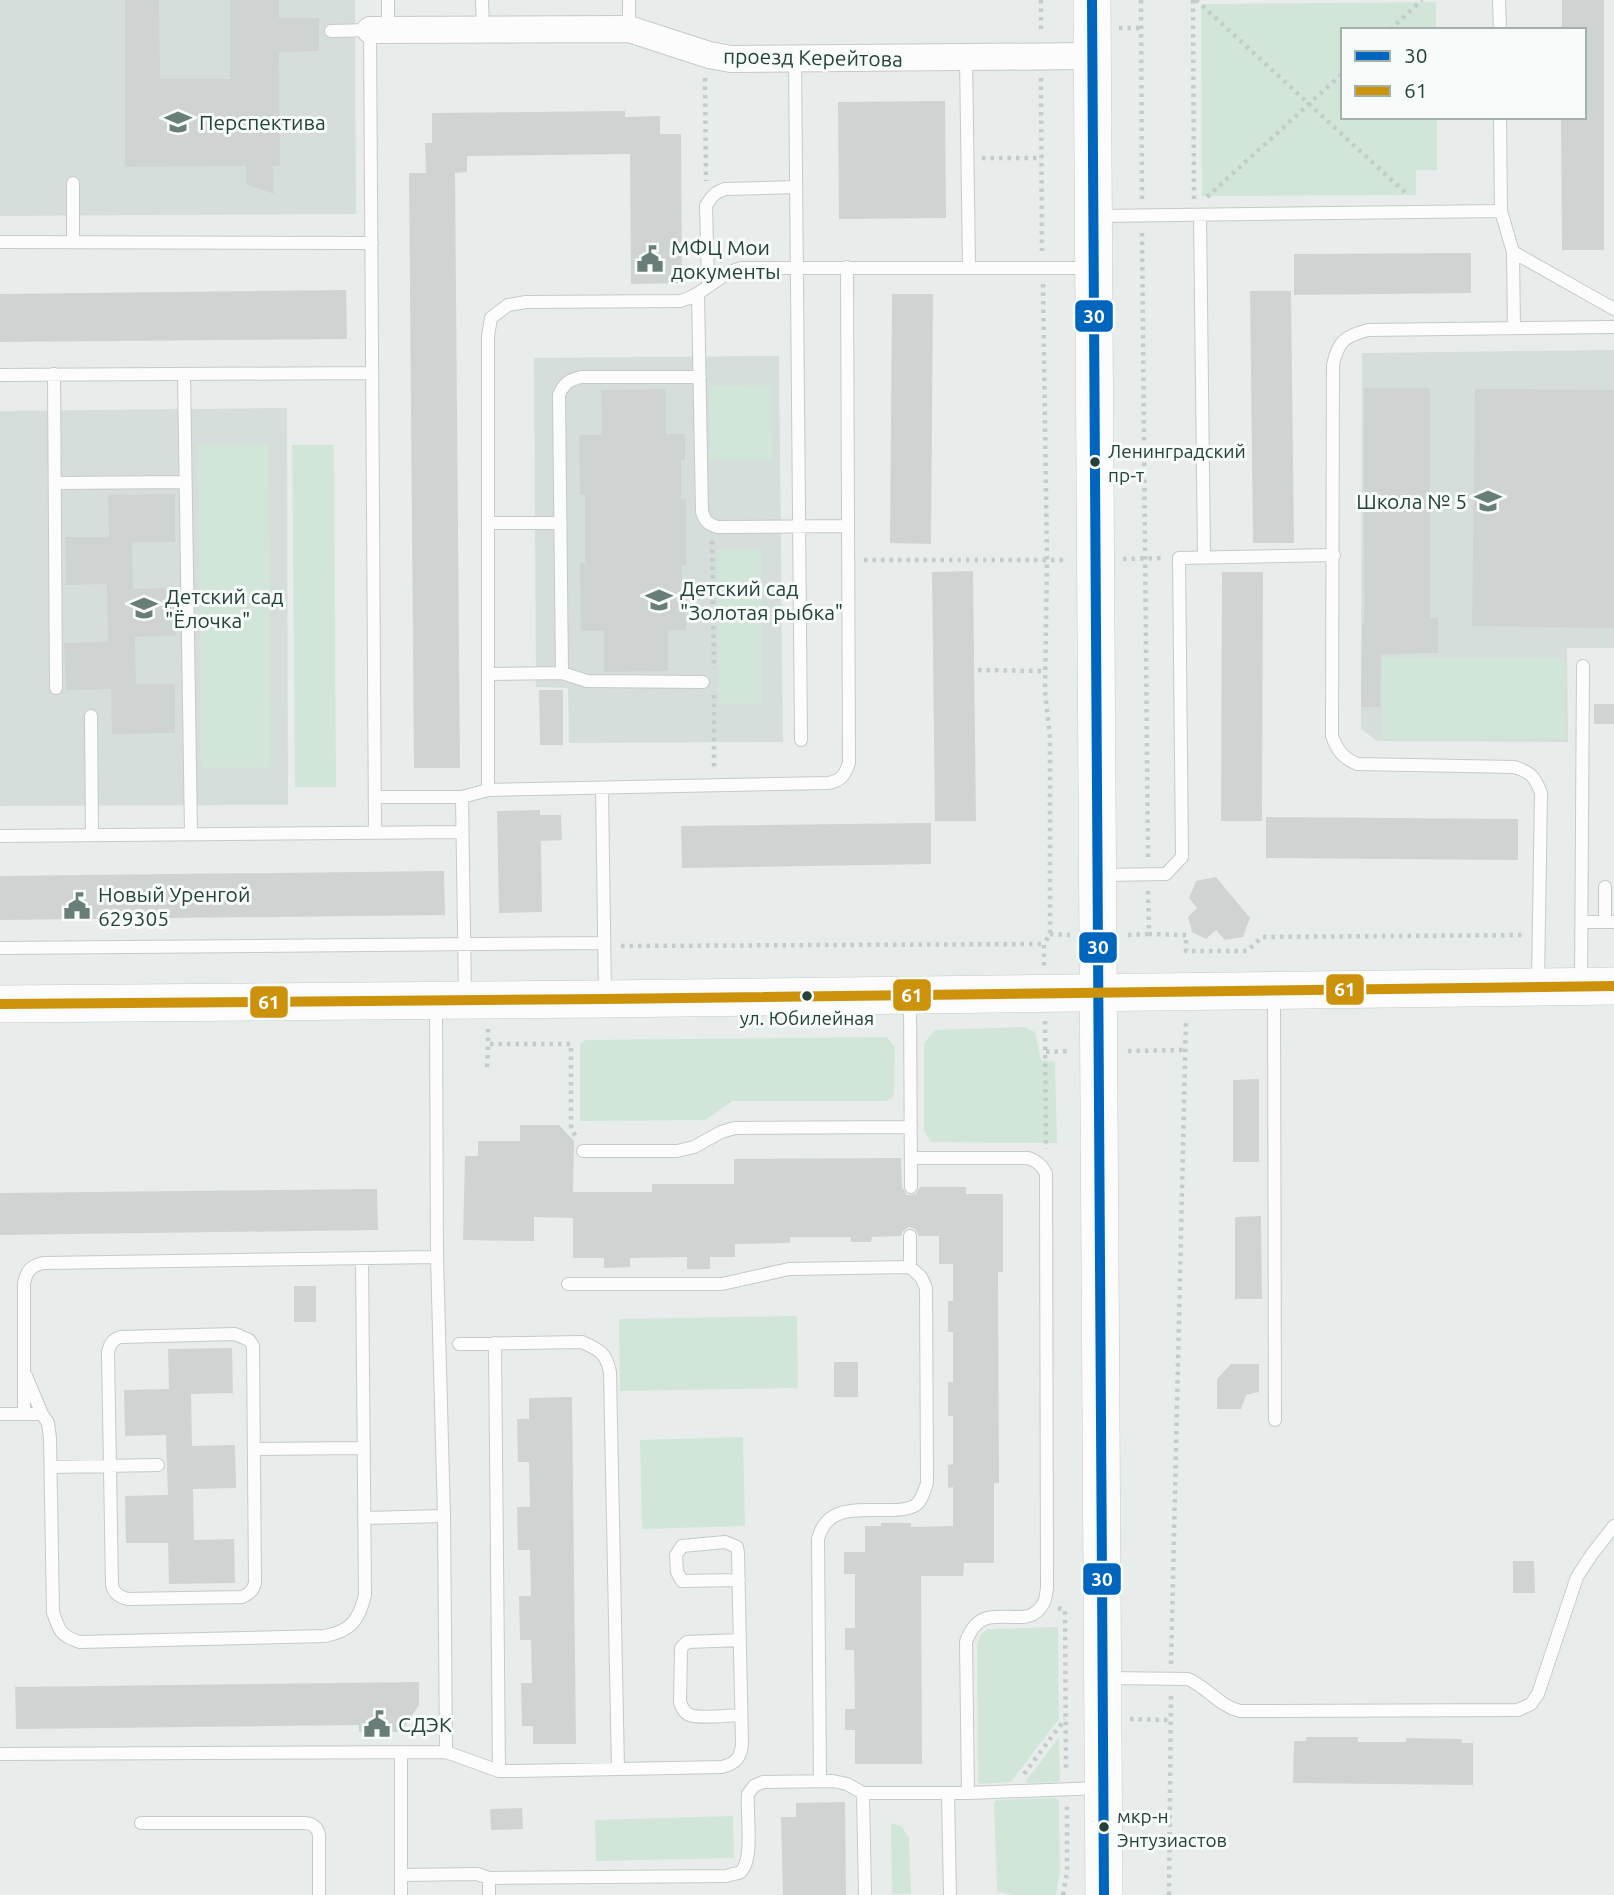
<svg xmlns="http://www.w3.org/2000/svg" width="1614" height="1895" font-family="Ubuntu,sans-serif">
	<rect width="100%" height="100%" fill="#e8edeb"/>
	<path fill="#d6dedb" d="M0,0H355L356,214L0,216Z
		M1614,350V648H1567L1568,742L1377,741L1361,729L1362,353Z
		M779,356L783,742L569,743L568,688L536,687L534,358Z
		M287,408L288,805L0,806V411Z"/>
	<path fill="#d1e6d8" d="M1436,2V30H1343V117H1437V170H1416V195L1202,196L1201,4Z
		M771,385L772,460H710L709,386Z
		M268,444L271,767L201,768L198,445Z
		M292,445H334L336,787H295Z
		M717,549H761L763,703L719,704Z
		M1382,658H1565V739H1382Z
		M1025,1027L1035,1032L1041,1060L1055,1062L1057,1143L931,1142L924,1131V1043L935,1030Z
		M887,1037L895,1047L894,1096L886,1101H733L705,1120L580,1121V1044L586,1040Z
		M797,1316L798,1388L620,1391L619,1319Z
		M743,1437L745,1526L642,1529L640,1440Z
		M1058,1627L1059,1719L1011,1782L980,1784L978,1782L977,1644L981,1634L988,1629Z
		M1059,1737L1060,1780L1058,1782L1027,1783L1026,1781Z
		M1056,1798L1059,1801L1060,1871L1056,1895H1013L997,1891L994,1803L996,1800Z
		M733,1816L734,1858L596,1861L595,1820Z
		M891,1823L902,1827L909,1838L911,1894H892Z"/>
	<path fill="#cfd4d2" d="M125,0H159L160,79H230V0H279V18H319V51L279,52L280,166H273L274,194L246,184V166L125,167Z
		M1562,0H1604V250H1562L1561,117H1584V30H1562Z
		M945,101L946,218L839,219L838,102Z
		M625,111V117L660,116V134H681L682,283L631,284L630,154L467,156V172L455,173L460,768H414L409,173H426L425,143H432V113Z
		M1471,253V293L1294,295V254Z
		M346,290L347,339L0,342V294Z
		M1250,291H1291L1294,543H1253Z
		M892,294H933L931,544L890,543Z
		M1364,388H1430V618H1438V653L1381,654L1380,707H1361L1362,623H1364Z
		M666,389V434H685V460H681V499H686V565H682V605H686V630H668V671L604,672V631H581L580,563H585V495H580L579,435H602L601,390Z
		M1475,389L1614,390V628L1472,626Z
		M175,494V542H132L133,589L175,588L176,636L135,637L136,684H175V733L112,734L111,689L66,690L64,643L108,642L107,584L66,585L65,537H109L108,495Z
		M973,571L976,821H935L932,572Z
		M1222,572H1263L1262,821H1221Z
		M539,690H563V745H540Z
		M1594,704H1614V724H1594Z
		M540,810V815H561L562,840L541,841L542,912L499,913L497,811Z
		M1266,817L1518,819V860L1266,858Z
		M931,823V864L682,868L681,826Z
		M444,871L445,915L0,920V876Z
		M1216,877L1250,918L1243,937L1225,940L1216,930L1206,939L1192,932L1188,917L1197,908L1189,898L1196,881Z
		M1259,1079V1162H1233V1080Z
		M520,1125H559L574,1141L573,1192H652V1184H734V1159L901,1158L902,1187L907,1195L916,1194L920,1187H966V1194H1003V1272H998L999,1483H994V1563H964L963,1576H921L922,1764H855V1730H845V1709H855L854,1650H845V1628H855V1574H844V1552H865V1526H881V1523H911V1527L953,1526V1487L948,1488V1465L953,1464V1416H948V1382H953V1332H948V1301H953V1264H939V1236H919L915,1229L909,1227L903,1231L901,1236L872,1237L871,1242H851V1237H790V1243L735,1244V1257H710V1269H687V1257L630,1258V1267L604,1268V1258H573V1218L534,1217V1241L463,1240L465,1156H478V1141H520Z
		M377,1189L378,1230L0,1235V1193Z
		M1261,1216L1262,1299H1235V1217Z
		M294,1286H316V1322H294Z
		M232,1348L233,1393L191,1394L192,1446L235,1445L236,1488L193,1489L194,1540L234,1539L235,1583L169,1584L168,1543H126L125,1496L168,1495L166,1435L125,1436L124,1390L169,1389L168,1349Z
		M834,1362H858V1397H834Z
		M1231,1364H1259V1392L1246,1395L1241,1409H1217V1379Z
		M572,1397L576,1744H533V1726H522L521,1683H532L531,1640H520L519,1596H531L530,1550H518L517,1507H530L529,1462H518L517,1419H529V1398Z
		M1513,1561H1534L1535,1593H1513Z
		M419,1682V1705L401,1732H359V1725L16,1729L15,1687Z
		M1306,1737H1358V1742H1406V1738L1462,1739V1743H1473V1785L1293,1783L1294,1741H1306Z
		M845,1802L846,1895H783L781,1817H796V1803Z
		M522,1808L523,1829L491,1830L490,1809Z"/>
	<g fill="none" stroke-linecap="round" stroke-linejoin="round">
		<defs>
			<path id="lane" d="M388,0V30
				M482,0L483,29
				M629,0V29
				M1499,0L1500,30
				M331,31L370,30L375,832
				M966,57L969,267
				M795,59L801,740
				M1500,117L1501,211L1513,252L1614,309
				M73,183V242
				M1200,215L1204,557
				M1098,216L1501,211
				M0,242L372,243
				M1513,252L1514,328
				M708,286L706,206C711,197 715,192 725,189L796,187
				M698,294L702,512C705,521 708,524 717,527L848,526
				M54,374L56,688
				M184,374L191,834
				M0,375L372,373
				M55,483L185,482
				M488,523H560
				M562,673L559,395C564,383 569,380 581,377H700
				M488,674L562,673L587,681L703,682
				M91,716L92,835
				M602,788L605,998
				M488,790L828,783C841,781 845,775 849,763L847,267
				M375,797H462
				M0,836L462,832
				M1101,875L1166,874L1182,857L1179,558L1334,555
				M1605,887V922
				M1582,922H1614
				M0,948L604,943
				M1538,982L1541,793C1535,777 1531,772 1514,767L1357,764C1343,758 1337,750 1332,736L1333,365C1338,341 1345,336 1368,330L1614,327
				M1581,985L1583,666
				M1274,993L1275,1420
				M465,996L462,797L488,790V336L491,318L508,305L526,302L680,301C704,295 718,274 741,268H1090
				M910,998L911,1187
				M583,1151H677L694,1147L721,1132L735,1128L911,1127
				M912,1158H1028C1037,1161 1042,1165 1046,1174L1047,1588C1046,1593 1046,1600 1043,1604C1025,1636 982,1593 966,1642L968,1793L1100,1788
				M437,1257L444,1516
				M910,1267V1236
				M568,1284H722L789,1269L910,1267L921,1277L926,1288L927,1483C924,1491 922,1502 914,1506C908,1509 898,1510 892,1510C862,1511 827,1503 818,1539L820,1780
				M235,1334L249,1340L253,1346L255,1583C253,1591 249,1594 242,1597L127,1599C119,1596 114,1594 112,1585L108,1352C110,1344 112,1340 120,1337Z
				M495,1343L499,1771
				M459,1344L582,1342C600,1350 606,1353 610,1372L618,1769
				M0,1414H42L26,1376
				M24,1414V1283C27,1270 31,1266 43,1263L437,1257L436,1004
				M42,1414L48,1423L50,1438L53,1612C59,1630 60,1636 80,1642L325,1636C351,1631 359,1620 365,1595L362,1259
				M254,1449L364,1448
				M51,1467L158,1465
				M740,1640L687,1642L681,1648L680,1702C682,1708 684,1713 690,1715C699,1719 730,1715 741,1715
				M1107,1678L1188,1679C1207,1687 1219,1706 1240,1711L1518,1710L1531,1704L1538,1694L1577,1577L1592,1554L1614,1526
				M401,1752V1895
				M446,1752L499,1771H517L722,1767C736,1763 740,1759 742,1745L738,1553L737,1547L725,1542L682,1546L676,1555L677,1572L682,1581L739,1580
				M0,1754L446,1752L444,1516L365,1518
				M863,1793L865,1895
				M948,1793L950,1895
				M141,1823H303C312,1823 317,1826 319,1835V1895
				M401,1875L477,1874L489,1878
				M489,1895V1878L727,1876C729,1875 737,1873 739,1873C755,1863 746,1812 748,1794L754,1786L763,1782L833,1781L847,1784L863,1793H968"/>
			<path id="street" d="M370,30L629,29L709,55L731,59L1092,56"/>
			<path id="secondary" d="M1092,0L1104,1895
				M0,1004L605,999L1614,986"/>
		</defs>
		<use href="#lane" stroke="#c5cac8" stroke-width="14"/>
		<use href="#street" stroke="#c5cac8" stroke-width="28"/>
		<use href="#secondary" stroke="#c3cbc8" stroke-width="38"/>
		<path stroke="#c3ccca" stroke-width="4.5" stroke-dasharray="3.5 5" stroke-linecap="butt" d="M1041,0V34
			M1141,0L1142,199
			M1193,0L1194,199
			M1196,0L1408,195
			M1119,28H1141
			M1390,30L1422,0
			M705,78L706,181
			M1041,78L1042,251
			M982,158H1042
			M1207,197L1343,73
			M1142,233L1148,857
			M1043,284L1047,561L1045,691L1050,738V934L1044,944V967
			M712,541L714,669
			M1123,559L1163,558
			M864,560H1068
			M978,670L1045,671
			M714,695V771
			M1148,891L1149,934L1186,935V951H1247L1262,937L1523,935
			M1050,934L1070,935
			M1128,935L1149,934
			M621,946L1044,944
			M1045,1021L1046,1149
			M488,1029V1044H571V1126L576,1138
			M1128,1051L1186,1050
			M1046,1052L1070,1051
			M487,1067L488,1044
			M1058,1608L1065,1610L1066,1772
			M1171,1664L1186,1019
			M1130,1719L1170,1720
			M1024,1774L1065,1719
			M1063,1895L1067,1872V1805
			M1169,1895L1171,1694"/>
		<use href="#lane" stroke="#fcfcfc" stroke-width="12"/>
		<use href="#street" stroke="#fcfcfc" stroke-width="26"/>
		<use href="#secondary" stroke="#fcfcfc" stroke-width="37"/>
		<defs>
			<path id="bus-1" d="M1092,0L1104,1895"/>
			<path id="bus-2" d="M0,1004L605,999L1614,986"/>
		</defs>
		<use href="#bus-1" stroke="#f7fbf9" stroke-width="16"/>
		<use href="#bus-2" stroke="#f7fbf9" stroke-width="16"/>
		<use href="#bus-1" stroke="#0065bd" stroke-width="10"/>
		<use href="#bus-2" stroke="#cd920c" stroke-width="10"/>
	</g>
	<defs>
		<symbol id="school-bare" viewBox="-9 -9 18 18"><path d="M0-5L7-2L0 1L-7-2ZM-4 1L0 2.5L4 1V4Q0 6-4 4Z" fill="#697e78" stroke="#f7fbf9" stroke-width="2.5" paint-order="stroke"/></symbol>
		<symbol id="civic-bare" viewBox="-9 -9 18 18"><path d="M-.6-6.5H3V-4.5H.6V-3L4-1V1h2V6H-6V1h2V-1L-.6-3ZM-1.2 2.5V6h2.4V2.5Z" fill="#697e78" stroke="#f7fbf9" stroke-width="2.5" paint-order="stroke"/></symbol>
	</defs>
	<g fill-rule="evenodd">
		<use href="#school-bare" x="159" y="103" width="38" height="38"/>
		<use href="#civic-bare" x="631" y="240" width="38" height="38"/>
		<use href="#school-bare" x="1469" y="482" width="38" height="38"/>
		<use href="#school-bare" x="640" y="581" width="38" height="38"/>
		<use href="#school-bare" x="125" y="589" width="38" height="38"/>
		<use href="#civic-bare" x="58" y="887" width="38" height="38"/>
		<use href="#civic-bare" x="358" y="1705" width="38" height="38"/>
	</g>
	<g fill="#24423a" stroke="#f7fbf9" stroke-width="2.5">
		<circle cx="1095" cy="462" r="6"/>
		<circle cx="807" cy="996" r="6"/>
		<circle cx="1104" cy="1827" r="6"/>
	</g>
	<g text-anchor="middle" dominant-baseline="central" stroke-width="6" stroke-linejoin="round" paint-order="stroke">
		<g font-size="19" fill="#24423a" stroke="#f7fbf9" text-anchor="start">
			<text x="1108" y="451">Ленинградский<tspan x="1108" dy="24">пр-т</tspan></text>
			<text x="807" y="1018" text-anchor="middle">ул. Юбилейная</text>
			<text x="1117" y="1816">мкр-н<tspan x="1117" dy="24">Энтузиастов</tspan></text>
		</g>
		<g font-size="21" fill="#24423a" stroke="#f7fbf9">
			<text transform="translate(813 57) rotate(1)">проезд Керейтова</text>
		</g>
		<g font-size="21" fill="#24423a" stroke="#f7fbf9" text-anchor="start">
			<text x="199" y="122">Перспектива</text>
			<text x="671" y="247">МФЦ Мои<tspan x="671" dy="24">документы</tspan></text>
			<text x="1467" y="501" text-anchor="end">Школа № 5</text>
			<text x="680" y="588">Детский сад<tspan x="680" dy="24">"Золотая рыбка"</tspan></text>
			<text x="165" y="596">Детский сад<tspan x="165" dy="24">"Ёлочка"</tspan></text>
			<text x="98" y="894">Новый Уренгой<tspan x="98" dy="24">629305</tspan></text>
			<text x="398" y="1724">СДЭК</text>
		</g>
	</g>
	<g stroke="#f7fbf9" stroke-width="2.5">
		<rect x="1074" y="299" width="40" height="34" rx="7" fill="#0065bd"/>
		<rect x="1078" y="931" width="40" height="33" rx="7" fill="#0065bd"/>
		<rect x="1325" y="973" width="40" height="33" rx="7" fill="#cd920c"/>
		<rect x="892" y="978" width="40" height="34" rx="7" fill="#cd920c"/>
		<rect x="249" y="985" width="40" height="34" rx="7" fill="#cd920c"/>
		<rect x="1082" y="1562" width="40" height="34" rx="7" fill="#0065bd"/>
	</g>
	<g font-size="19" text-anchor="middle" font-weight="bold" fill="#fff">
		<text x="1094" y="323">30</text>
		<text x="1098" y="954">30</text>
		<text x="1345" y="996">61</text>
		<text x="912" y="1002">61</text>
		<text x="269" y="1009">61</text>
		<text x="1102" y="1586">30</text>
	</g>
	<rect x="1341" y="28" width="245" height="91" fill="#f7fbf9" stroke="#a3b1ad" stroke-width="2"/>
	<rect x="1355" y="51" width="35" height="10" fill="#0065bd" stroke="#a3b1ad" stroke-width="2"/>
	<text x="1404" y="63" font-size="21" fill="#24423a">30</text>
	<rect x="1355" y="86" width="35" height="10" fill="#cd920c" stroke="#a3b1ad" stroke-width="2"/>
	<text x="1404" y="98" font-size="21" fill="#24423a">61</text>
</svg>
